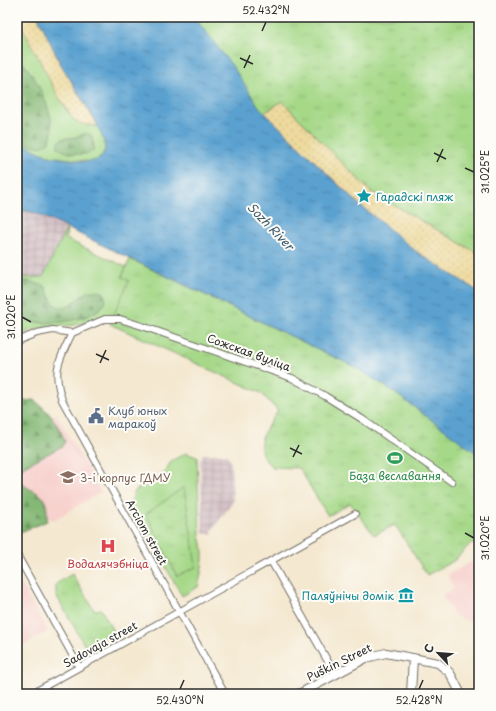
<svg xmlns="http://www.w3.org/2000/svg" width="496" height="711" font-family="'Playpen Sans',sans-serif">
	<defs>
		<pattern id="industrial-grid" width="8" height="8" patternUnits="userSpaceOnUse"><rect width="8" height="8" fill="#d2bec3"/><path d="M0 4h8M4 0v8" fill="none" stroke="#b4a3a8"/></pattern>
		<pattern id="forest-firs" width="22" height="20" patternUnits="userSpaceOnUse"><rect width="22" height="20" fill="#84b874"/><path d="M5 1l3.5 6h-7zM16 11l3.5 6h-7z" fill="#6c965f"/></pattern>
		<pattern id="sand-dots" width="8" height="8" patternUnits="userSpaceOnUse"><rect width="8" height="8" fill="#eeda9e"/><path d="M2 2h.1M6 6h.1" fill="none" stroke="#cb8" stroke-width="1.8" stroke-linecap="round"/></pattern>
		<pattern id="park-tufts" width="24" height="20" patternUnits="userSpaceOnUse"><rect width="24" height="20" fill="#a5d887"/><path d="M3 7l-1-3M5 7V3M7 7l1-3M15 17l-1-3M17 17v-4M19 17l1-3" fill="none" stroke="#8eba75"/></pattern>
		<pattern id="water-ripples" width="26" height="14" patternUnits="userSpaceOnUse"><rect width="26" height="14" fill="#5aa1d0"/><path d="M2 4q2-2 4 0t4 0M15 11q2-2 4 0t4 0" fill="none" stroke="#4b83a9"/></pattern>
	</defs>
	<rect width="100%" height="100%" fill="#fdfcf7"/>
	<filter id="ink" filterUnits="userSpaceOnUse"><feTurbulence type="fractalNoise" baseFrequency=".025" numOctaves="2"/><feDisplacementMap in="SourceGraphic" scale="8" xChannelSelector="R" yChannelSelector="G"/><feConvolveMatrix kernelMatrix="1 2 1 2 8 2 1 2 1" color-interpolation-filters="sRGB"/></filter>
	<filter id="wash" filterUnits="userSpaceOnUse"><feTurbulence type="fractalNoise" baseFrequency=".012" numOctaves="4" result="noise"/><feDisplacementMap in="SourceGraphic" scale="16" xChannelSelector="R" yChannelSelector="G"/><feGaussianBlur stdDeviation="0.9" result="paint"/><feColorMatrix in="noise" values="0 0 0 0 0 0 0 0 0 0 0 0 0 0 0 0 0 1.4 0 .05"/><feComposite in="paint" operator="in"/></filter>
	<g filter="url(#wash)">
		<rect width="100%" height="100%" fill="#f4e8d0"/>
		<path fill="#f7d0cc" d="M56,414L101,492L54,520L48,518L18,533L17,435Z
			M479,558V635L472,623L454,615L442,595L454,588L447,575Z
			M17,577L48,631L18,648L22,657L17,661Z"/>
		<path fill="url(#industrial-grid)" d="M17,210L28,211L38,214L67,228L43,277L17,278Z
			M203,454H226L231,462L233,502L212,530V535L203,533L200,462Z"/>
		<path fill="#a5d887" stroke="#688259" d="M17,17L67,111C75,122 85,126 98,126L104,141L105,150L100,158L93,162L48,156L17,141Z
			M67,228L66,239L126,267L123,274L130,280L114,315C101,315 92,321 80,324C61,327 42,327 23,333L17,320V278L43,277Z
			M186,453L197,457L200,536C206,553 202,569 198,587L182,596L130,504L135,491L165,472L171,461Z"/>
		<path fill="url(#forest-firs)" stroke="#587250" d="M17,56C24,64 31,72 36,81C44,95 64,138 42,147L31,145L17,138Z
			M86,133L91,135L94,144L93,151C85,157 63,154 57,146C59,136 68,139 76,137C79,136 82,134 86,133Z
			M28,281L45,286C49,291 49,298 53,303C72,320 80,281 104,293L106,301C98,321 48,326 29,321L17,309V282Z
			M34,400C49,411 58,424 65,441L63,446L24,466L17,475C29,500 49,482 47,521L18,533L17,404L23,401Z"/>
		<path fill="url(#sand-dots)" stroke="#8c8264" d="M17,17H38L77,92L98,126L81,124L73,119L58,96Z
			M282,101L370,191L479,254V292L417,252L376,220L264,113Z"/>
		<path fill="url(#park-tufts)" stroke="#688259" d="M194,17H479V254L370,191L282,101L264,113L250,95L233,67Z
			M130,259L355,367L380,382L479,455V547L471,543L455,560L427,575L395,525L374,535L350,503L328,516L299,468L272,467C250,447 264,432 278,411L261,393L110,324L129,280L122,277Z
			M184,487L196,567L177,576L146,514Z
			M72,574L94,610L101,609L114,633L85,646L56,595V584Z"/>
		<path fill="url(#water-ripples)" stroke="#42667e" d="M38,17H194L233,67L259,107L354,200L417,252L479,292V455L391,390L355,367L38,214L28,211L17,210V141L48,156L85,162L97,160L101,158L105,150L104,141L95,120L60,63Z"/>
	</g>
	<g filter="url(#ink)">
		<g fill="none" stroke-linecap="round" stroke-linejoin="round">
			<defs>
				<path id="minor" d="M72,333C59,361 52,369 62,400L225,694
					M17,341L37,333L53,330L72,333L105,319H120L145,327L292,378L325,396L362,419L452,482
					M17,555L79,667
					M271,561L335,674
					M31,694L355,514"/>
				<path id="tertiary" d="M299,694L366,658L386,653L438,663L450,673L461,694
					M411,694L413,658"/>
			</defs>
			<use href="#minor" stroke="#716d65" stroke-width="8"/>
			<use href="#tertiary" stroke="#716d65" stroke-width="10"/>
			<use href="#minor" stroke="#fff" stroke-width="6"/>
			<use href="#tertiary" stroke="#fff" stroke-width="8"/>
		</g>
	</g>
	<path fill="none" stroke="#2b2b2b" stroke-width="1.5" d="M262,31L266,22M240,58L253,64M244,68L250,55M434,153L446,159M437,162L443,149M465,168L474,172M22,317L31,322M96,354L109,360M100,363L106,350M290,448L302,454M293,457L299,445M465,533L474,538M180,689L184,680M419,689L423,680"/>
	<defs>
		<symbol id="sight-bare" viewBox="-9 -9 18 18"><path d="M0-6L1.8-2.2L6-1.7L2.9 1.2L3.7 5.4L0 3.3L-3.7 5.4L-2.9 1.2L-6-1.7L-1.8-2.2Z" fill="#0f9aa8" stroke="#fdfcf7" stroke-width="2.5" paint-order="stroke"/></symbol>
		<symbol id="civic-bare" viewBox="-9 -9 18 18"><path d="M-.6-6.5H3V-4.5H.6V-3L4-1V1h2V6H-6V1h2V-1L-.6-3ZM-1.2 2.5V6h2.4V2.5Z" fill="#5c6f8a" stroke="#fdfcf7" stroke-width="2.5" paint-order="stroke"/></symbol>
		<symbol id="stadium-bare" viewBox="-9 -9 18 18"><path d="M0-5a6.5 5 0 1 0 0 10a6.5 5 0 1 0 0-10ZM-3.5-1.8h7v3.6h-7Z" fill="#2e9e5b" stroke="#fdfcf7" stroke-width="2.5" paint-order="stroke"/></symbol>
		<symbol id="university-bare" viewBox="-9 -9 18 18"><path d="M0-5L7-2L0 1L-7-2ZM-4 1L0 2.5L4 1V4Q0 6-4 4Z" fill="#8d6e63" stroke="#fdfcf7" stroke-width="2.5" paint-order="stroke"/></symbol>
		<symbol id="hospital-bare" viewBox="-9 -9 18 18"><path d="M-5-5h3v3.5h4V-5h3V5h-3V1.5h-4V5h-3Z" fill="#e0444e" stroke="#fdfcf7" stroke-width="2.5" paint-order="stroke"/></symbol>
		<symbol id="museum-bare" viewBox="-9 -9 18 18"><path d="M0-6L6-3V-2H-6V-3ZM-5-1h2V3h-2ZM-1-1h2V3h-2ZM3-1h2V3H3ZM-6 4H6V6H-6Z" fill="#0f9aa8" stroke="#fdfcf7" stroke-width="2.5" paint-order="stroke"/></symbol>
	</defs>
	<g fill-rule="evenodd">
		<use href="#sight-bare" x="353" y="185" width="22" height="22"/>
		<use href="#civic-bare" x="85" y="405" width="22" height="22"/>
		<use href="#stadium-bare" x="384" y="447" width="22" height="22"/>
		<use href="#university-bare" x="57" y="466" width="22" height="22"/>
		<use href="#hospital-bare" x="97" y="535" width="22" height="22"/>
		<use href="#museum-bare" x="395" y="584" width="22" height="22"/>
	</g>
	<g text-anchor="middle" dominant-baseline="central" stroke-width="4" stroke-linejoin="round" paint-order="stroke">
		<g font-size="11" fill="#0d838f" stroke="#fdfcf7" text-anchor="start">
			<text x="376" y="196">Гарадскі пляж</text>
			<text x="394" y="595" text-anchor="end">Паляўнічы домік</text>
		</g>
		<g font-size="11" fill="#2b2b2b" stroke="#fdfcf7">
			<text transform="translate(249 352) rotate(20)">Сожская вуліца</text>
			<text transform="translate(147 532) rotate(61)">Arciom street</text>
			<text transform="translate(100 644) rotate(-29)">Sadovaja street</text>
			<text transform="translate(339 662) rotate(-26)">Puškin Street</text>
		</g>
		<g font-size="11" fill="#4e5e75" stroke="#fdfcf7" text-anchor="start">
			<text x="108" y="410">Клуб юных<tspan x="108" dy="13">маракоў</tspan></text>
		</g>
		<g font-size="11" fill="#27864d" stroke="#fdfcf7">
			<text x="395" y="475">База веславання</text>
		</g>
		<g font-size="11" fill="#785e54" stroke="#fdfcf7" text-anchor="start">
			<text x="80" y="477">3-і корпус ГДМУ</text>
		</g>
		<g font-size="11" fill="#be3a42" stroke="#fdfcf7">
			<text x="108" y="563">Водалячэбніца</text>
		</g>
		<g font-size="12" font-style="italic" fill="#3e5a6d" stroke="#fdfcf7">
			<text transform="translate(271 226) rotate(46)">Sozh River</text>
		</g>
	</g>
	<rect width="496" height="711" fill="none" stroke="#fdfcf7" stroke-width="44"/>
	<g transform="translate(438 653) rotate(296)" stroke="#fdfcf7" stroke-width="3" paint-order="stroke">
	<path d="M0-3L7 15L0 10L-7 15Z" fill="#2b2b2b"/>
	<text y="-6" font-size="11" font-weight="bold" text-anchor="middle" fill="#2b2b2b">С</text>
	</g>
	<rect x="22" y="22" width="452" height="667" fill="none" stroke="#2b2b2b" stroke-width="1.5"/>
	<g font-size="10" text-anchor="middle" fill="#2b2b2b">
		<text x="266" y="14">52.432°N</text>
		<text transform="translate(485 172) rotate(-90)" y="4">31.025°E</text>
		<text transform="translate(11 317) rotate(-90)" y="4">31.020°E</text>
		<text transform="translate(485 538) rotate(-90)" y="4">31.020°E</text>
		<text x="180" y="704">52.430°N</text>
		<text x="419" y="704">52.428°N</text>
	</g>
</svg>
